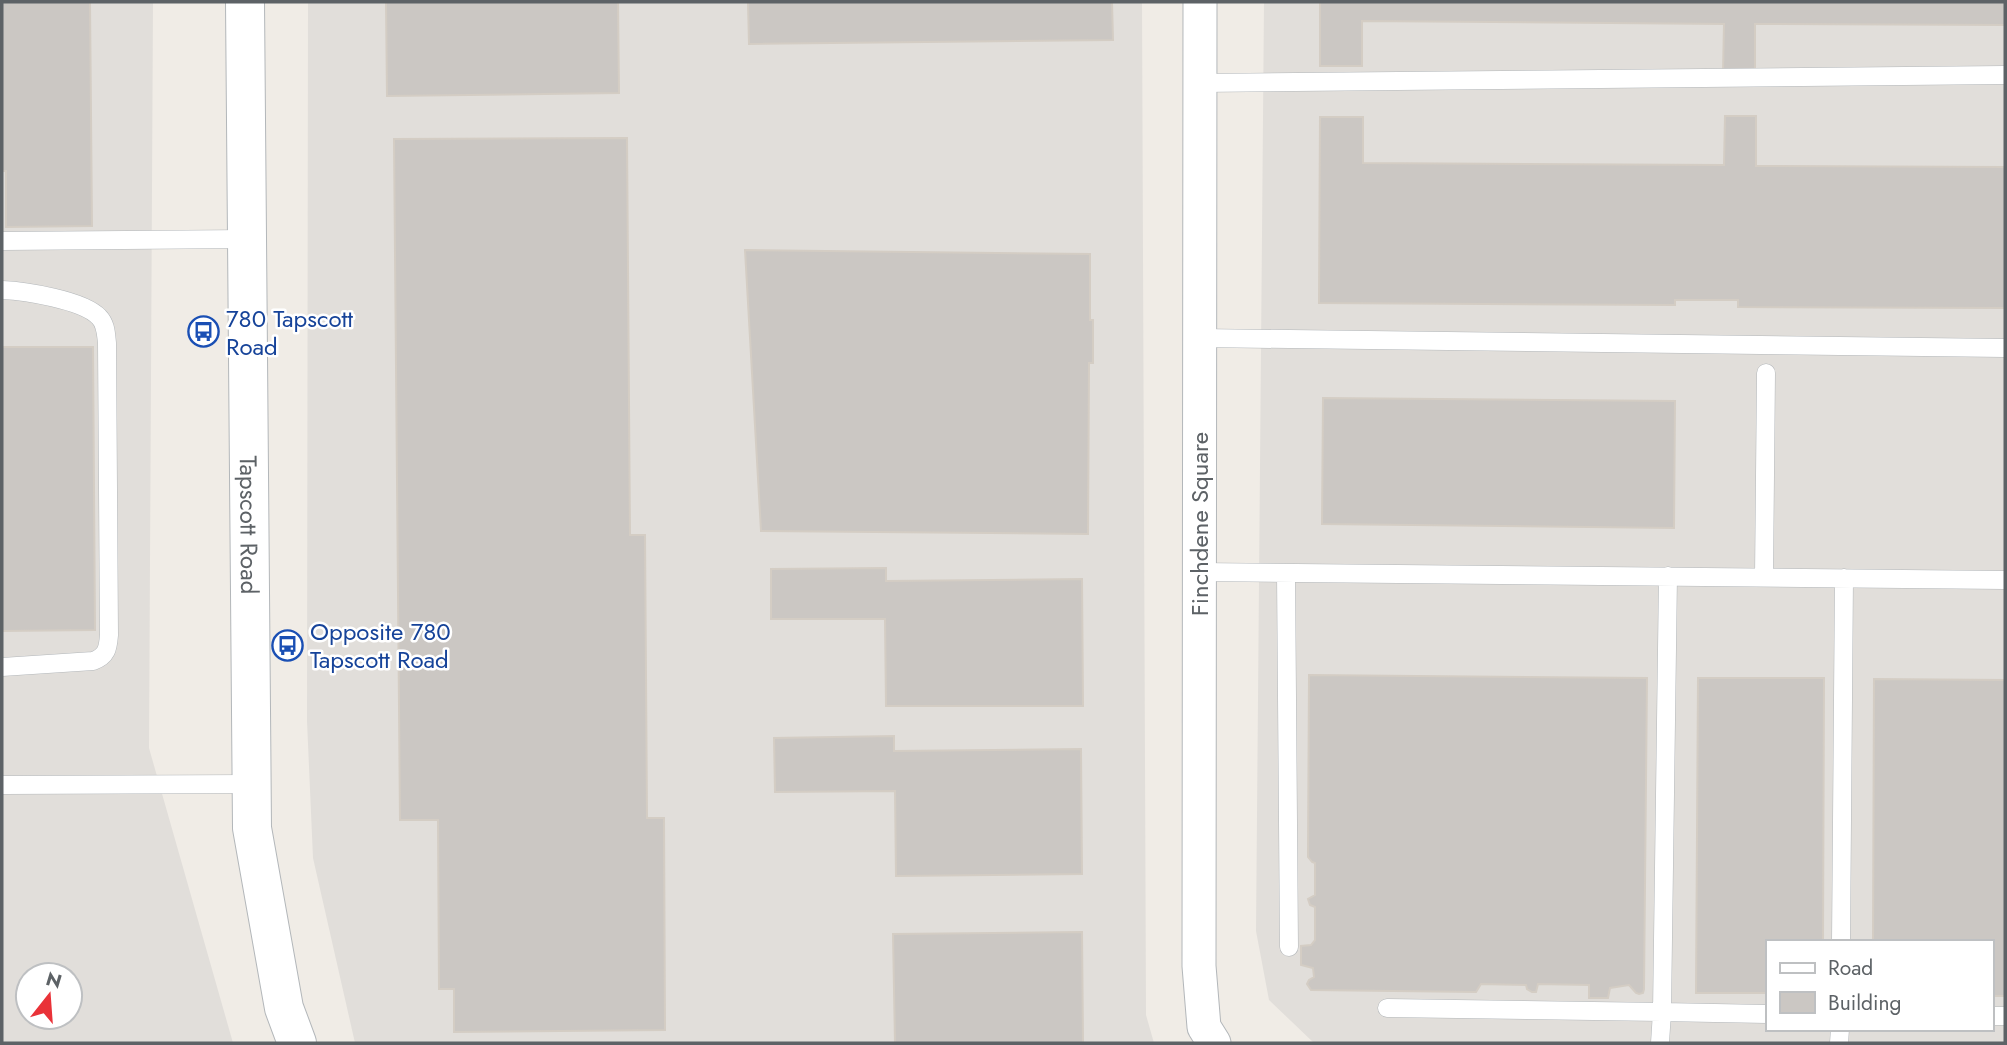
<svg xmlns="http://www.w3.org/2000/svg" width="2007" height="1045" font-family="Jost,sans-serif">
	<rect width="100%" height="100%" fill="#f0ece6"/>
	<path fill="#e1deda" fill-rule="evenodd" d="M2,2H153L149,748L233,1043H2ZM28,975H70V1017H28Z
		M308,2H1142L1146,1015L1154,1043H355L313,858L307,721Z
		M1264,2H2005V1043H1314L1269,1000L1256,931ZM1767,942H1991V1029H1767Z"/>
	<path fill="#cbc7c3" stroke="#d4cdc4" stroke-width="2" d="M2,2H90L92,226L6,227V171H2Z
		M386,2H618L619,93L387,96Z
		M748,2H1112L1113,40L749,44Z
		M1320,2H2005V25L1755,24V73H1723L1724,24L1362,21V66H1320Z
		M1725,116H1756V166L2005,167V308L1738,307V300H1675V305L1319,303L1320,117H1363V163L1724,165Z
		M627,138L630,535H645L647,818H664L665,1030L454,1032V989H439L438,820H400L394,139Z
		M745,250L1090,254V320H1093V363H1089L1088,534L761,531Z
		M2,347H93L95,630L2,631Z
		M1323,398L1675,401L1674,528L1322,524Z
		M886,568V581L1082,579L1083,706H886L885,619H771V569Z
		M1309,675L1647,678L1644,989L1643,993L1639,994L1636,993L1629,985L1610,988L1608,998H1589V985L1538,984L1536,992H1532L1527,989L1526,985L1481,984L1476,992L1311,990L1307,984L1309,980L1314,977L1313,968L1301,965V946L1311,945L1315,940V907L1310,905L1308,899L1315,895V863L1312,862L1308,857Z
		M1698,678H1824L1823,942H1767V993H1696Z
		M1874,679L2005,680V996H1991V942H1873Z
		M894,736V751L1081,749L1082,874L896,876L895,791L775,792L774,738Z
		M1082,932L1083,1043H895L893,934Z"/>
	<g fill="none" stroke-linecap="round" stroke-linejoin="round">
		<defs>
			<path id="service" d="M1200,83L2005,75
				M2,241L247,239
				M2,290C25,291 83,300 99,317C106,324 106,334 107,343L109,635C108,648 107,656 93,661L2,667
				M1200,338L2005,348
				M1199,572L2005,580
				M1286,573L1289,947
				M1764,577L1766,373
				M2,785L251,784
				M1841,942L1844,578
				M1387,1008L1662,1012L1668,576
				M1991,1016H2005
				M1660,1043L1662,1012L1767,1014
				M1839,1043L1840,1029"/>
			<path id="minor" d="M1200,2L1199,966L1204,1027L1214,1043"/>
			<g id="tertiary">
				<path id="s1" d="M245,2L252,828L284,1008L297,1043"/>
			</g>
		</defs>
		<use href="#service" stroke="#b3b7ba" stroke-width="19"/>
		<use href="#minor" stroke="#b3b7ba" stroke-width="35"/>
		<use href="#tertiary" stroke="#b3b7ba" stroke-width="40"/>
		<use href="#service" stroke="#fff" stroke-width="18"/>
		<use href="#minor" stroke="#fff" stroke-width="33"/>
		<use href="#tertiary" stroke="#fff" stroke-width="38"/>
	</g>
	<defs>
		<symbol id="bus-ring" viewBox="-11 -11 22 22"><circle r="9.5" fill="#fff" stroke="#1a4fb4" stroke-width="1.5"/><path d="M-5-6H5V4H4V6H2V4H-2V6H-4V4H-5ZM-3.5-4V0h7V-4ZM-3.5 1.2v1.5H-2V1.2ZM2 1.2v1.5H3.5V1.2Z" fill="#1a4fb4"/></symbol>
	</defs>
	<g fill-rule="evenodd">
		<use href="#bus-ring" x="186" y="314" width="35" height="35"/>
		<use href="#bus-ring" x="270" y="628" width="35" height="35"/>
	</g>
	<g text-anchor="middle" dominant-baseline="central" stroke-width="5" stroke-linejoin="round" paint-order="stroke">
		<g font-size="24" fill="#164399" stroke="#fff" text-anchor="start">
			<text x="226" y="318">780 Tapscott<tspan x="226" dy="28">Road</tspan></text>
			<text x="310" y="631">Opposite 780<tspan x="310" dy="28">Tapscott Road</tspan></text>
		</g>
		<g font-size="24" fill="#5d6266" stroke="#fff">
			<text transform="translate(1199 524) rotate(-90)">Finchdene Square</text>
			<text stroke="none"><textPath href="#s1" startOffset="523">Tapscott Road</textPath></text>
		</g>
	</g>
	<rect width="2007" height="1045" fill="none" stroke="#5d6266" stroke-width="7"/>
	<rect x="1766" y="940" width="228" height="91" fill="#ffffff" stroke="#bec0c2" stroke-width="2"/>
	<rect x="1780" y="963" width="35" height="10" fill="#ffffff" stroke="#bec0c2" stroke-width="2"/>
	<text x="1828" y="975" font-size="21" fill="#5d6266">Road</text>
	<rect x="1780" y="992" width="35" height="21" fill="#cbc7c3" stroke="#bec0c2" stroke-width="2"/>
	<text x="1828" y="1010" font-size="21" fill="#5d6266">Building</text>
	<g transform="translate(49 996) rotate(17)"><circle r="33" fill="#ffffff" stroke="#bec0c2" stroke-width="2"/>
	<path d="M0-5L12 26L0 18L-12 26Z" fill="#e93238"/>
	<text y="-10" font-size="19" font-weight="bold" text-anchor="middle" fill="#5d6266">N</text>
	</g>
</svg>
